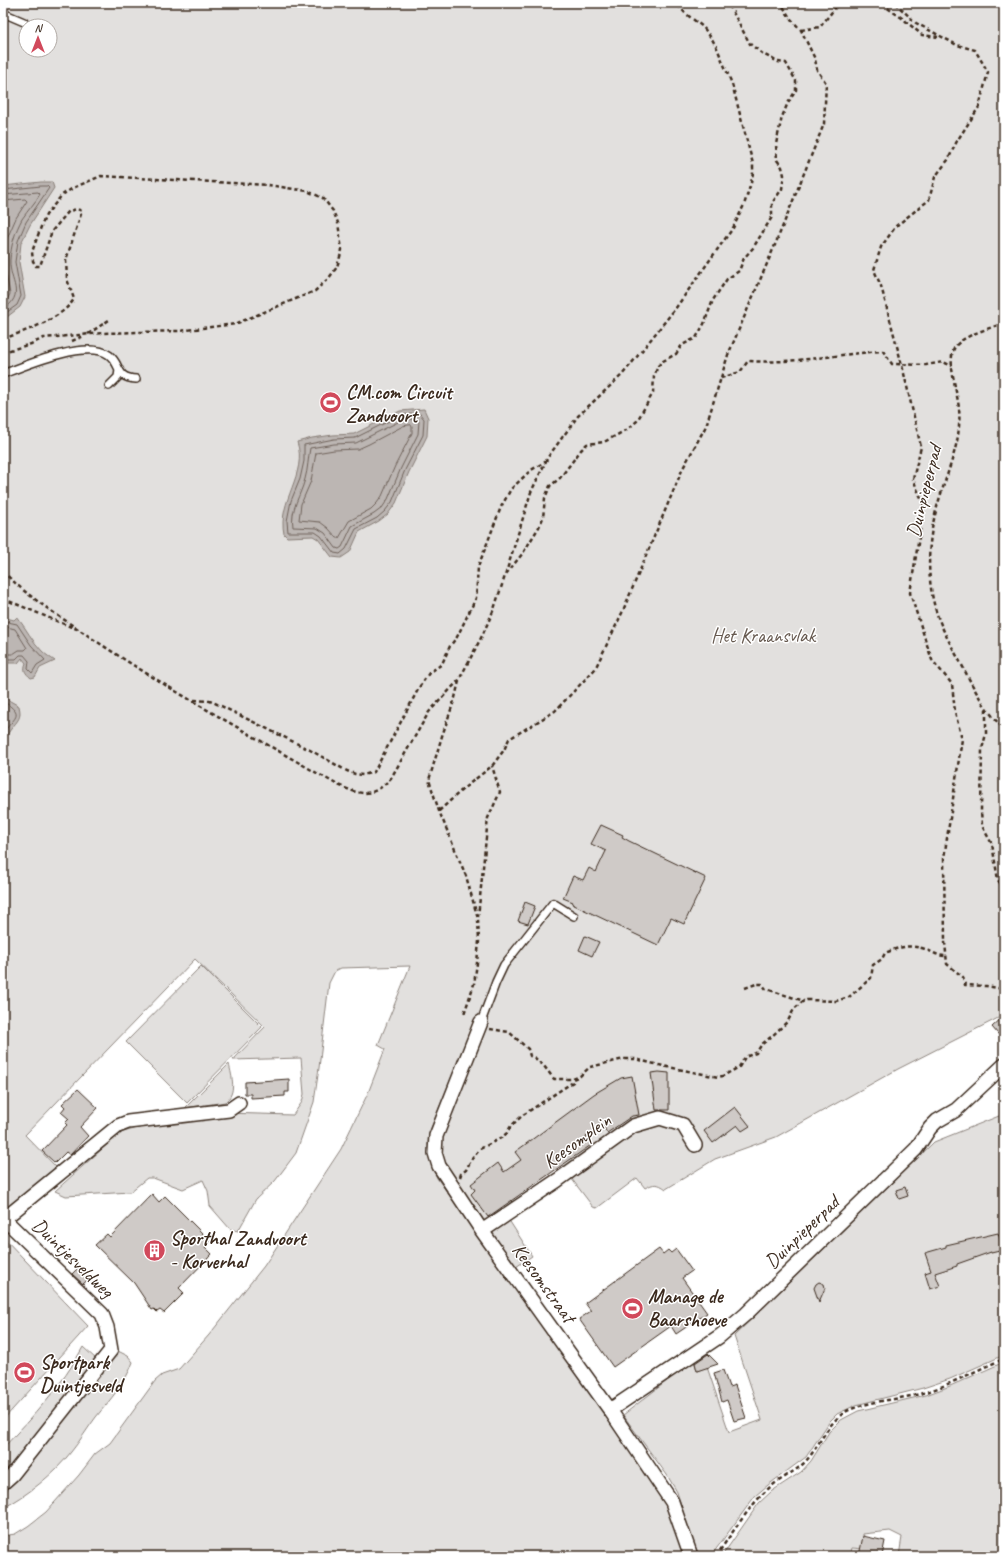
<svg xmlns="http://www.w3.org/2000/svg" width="1007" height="1559" font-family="Caveat,sans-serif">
	<rect width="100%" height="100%" fill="#fff"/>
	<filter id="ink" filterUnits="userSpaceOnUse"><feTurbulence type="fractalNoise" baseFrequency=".025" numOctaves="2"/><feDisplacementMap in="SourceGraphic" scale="8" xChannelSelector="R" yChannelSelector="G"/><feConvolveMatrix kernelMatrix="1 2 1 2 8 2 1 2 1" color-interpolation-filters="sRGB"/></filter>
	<g filter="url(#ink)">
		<path fill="#e2e0de" stroke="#8e857e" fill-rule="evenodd" d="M3,3H1004V1015L898,1069L776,1137L715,1159L666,1189C658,1183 654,1183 645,1188L637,1178L597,1208L593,1207L565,1170L541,1164L494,1197L532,1256L516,1267L446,1166L440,1154V1139L486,1028L484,1026L472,1028L469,1034L429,1133C426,1150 430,1163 437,1178L545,1329L666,1503L684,1556H3V1536L15,1534L28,1526L46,1512L79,1475L95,1454L110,1443L155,1381L162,1375L179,1369L209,1335L264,1266L341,1149L368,1093L385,1049L378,1045L410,966L341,968L335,971L329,983L319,1068L314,1102L296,1153L275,1181L256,1199L238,1231L230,1229L210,1206L208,1191L203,1180L183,1189L153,1178H147L130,1192L66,1196L55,1191L120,1133L141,1127L225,1113L293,1115L302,1102L304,1094L301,1058L233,1060L265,1027L195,959L25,1135L59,1170L8,1212L3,1207ZM26,26H50V50H26Z
			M201,966L262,1027L187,1103L126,1042Z
			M229,1064C232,1077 237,1093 225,1102L185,1108Z
			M1004,1114V1355L950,1379L923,1388L856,1405L837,1414L830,1421L806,1457L768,1485L755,1496L711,1556H697L677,1492L667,1475L623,1415L694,1360L697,1371L707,1367L729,1432L762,1420L734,1336L934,1142Z
			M3,1237L88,1326L3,1420Z
			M83,1347L96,1359L92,1365L3,1477V1448C32,1417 63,1385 83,1347Z
			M116,1350L128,1356L133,1362C126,1382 110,1400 96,1417C87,1429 80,1441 71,1452C55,1473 27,1496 3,1508V1491L11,1484Z
			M1004,1362V1556H899L902,1537L890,1531L863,1534L864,1549L852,1548L850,1556H722L759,1503L772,1491L801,1472L811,1461L829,1432L841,1420L858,1411L926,1395L950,1386Z"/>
		<path fill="#bcb6b3" stroke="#887e77" d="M41,182H52L54,188L30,225L21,243L19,262L25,297L20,307L3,320V186Z
			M424,409L428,418L427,436L409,472L396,503L388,514L379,521L359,532L350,552L341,558L332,557L318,539L313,536L287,537L284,534C277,501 308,474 297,442L312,438L333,435L354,434L400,411Z
			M3,617L14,620L17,617C26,628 32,641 42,651C46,655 51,658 55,661L40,668L35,677L31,678C25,673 23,670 26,663L22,658L18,663H3Z
			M3,697L19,706C22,718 18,720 11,729C8,733 5,738 3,743Z"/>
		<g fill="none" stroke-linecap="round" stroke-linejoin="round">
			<path stroke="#6f625a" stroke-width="1" d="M3,190L41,186H47L49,188L26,222L18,241L15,262L21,296L17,305L3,315
				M3,195L38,192L40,194C35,203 28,210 22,219C15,232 11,245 10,260C9,283 27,293 3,310
				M3,201L25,199L27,201L16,218L6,241L4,263L10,294L8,298L3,302
				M420,414L424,419L423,435L405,470L392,502L385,511L377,518L356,529L346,549L340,554L334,553L321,536L315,532H288L287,521L291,501L300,479L304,461V445L334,439L355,438L401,415Z
				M417,419L419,421L418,434L401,468L388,499L382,508L374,514L352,526L342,547L339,549L336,548L325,533L317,528L293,527C290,509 301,495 305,479C308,469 308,458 310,448L334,444L356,443L402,420Z
				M411,425L412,427V433L395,466L382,496L377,503L371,509L349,521L339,538H337L328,528L320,522L299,520L301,504L311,481L316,453L334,450L358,449L369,444L403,426Z
				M3,621L17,624L31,645L45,660L37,665L32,673L28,669L29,661L24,655H20L16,659H3
				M3,626L15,629L27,648L25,650H19L13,654H3
				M3,701C27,717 13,716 3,734"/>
		</g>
		<path fill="#cfcac7" stroke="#3b2a1e" d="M601,825L623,835L622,837L629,841L706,878L684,924L671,918L658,945L572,904L573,902L563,898L573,876L583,880L589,868L596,872L606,851L591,844Z
			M525,902L535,906L528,924L518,921Z
			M585,936L599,942L592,956L579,950Z
			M1004,1016V1041L992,1027Z
			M659,1072L669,1073V1110H656L651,1073Z
			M632,1076L639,1115L632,1116L607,1133L603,1126L586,1137L591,1145L488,1217L471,1194L475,1190L471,1184L498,1163L504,1172L521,1160L515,1152L594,1094L621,1078Z
			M289,1079V1092H285V1096L251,1098V1094H245V1082Z
			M78,1089L98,1108L80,1127L88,1136L70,1155L66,1152L55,1163L42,1151L67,1125L65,1123L69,1119L61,1112L65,1107L62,1104Z
			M735,1107L750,1126L742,1131L737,1125L713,1143L704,1131Z
			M905,1187L908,1196L899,1199L896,1190Z
			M152,1194L159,1202L165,1196L210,1241L205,1247L212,1254L179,1288L184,1293L164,1313L160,1310L157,1312L154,1309L152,1310L134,1283L95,1245L107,1234L110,1237Z
			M998,1233L1004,1250L991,1253V1252L957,1264V1266L935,1273L940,1286L930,1289L925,1273L931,1271L925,1253L946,1247V1245Z
			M659,1249L663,1254L668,1250L671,1253L676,1249L692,1271L682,1278L707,1313L676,1334L671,1326L613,1367L579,1319L591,1311L585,1303Z
			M79,1267L90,1278L83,1284L72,1274Z
			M819,1282L824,1284L825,1288L819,1302L814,1288L816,1284Z
			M708,1354L718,1364L697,1371L695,1363Z
			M723,1370L729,1387L735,1385L746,1418L734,1421L727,1400L722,1402L714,1373Z
			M863,1536L885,1541L882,1556H859Z"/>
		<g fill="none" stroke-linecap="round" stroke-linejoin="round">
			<defs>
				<path id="service" d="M3,13L24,22
					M3,374C26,365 87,339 109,355C122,365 115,378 136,379
					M109,386L118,377L119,370
					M481,1022L496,982L504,965L553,903L574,916"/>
				<path id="minor" d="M481,1022L436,1136L435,1153L439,1166L482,1231L610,1410L672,1502L691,1556
					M3,1218L102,1314L107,1327L111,1350L12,1475L3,1483
					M4,1219L118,1126L128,1122L229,1110L239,1103
					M482,1231L558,1180L633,1126L660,1118L683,1125L695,1145
					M610,1410L720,1336L746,1314L916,1149L930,1128L937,1121L956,1110L1004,1065"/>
			</defs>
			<use href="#service" stroke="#3b2a1e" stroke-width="10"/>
			<use href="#minor" stroke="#3b2a1e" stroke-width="16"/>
			<path stroke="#3b2a1e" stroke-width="2.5" stroke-dasharray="4 3" stroke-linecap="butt" d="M875,3L883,5L902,18L922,35L938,37
				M895,3L916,23L957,45L975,50L988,72L979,107L957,141L948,160L935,177L929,200L896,226L881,247L874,270L881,286L902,365L921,447L913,479L924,506L910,593L932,660L952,684L955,712L962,739L944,858L945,942L947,964L963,977L965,985L986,986L1004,989
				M801,30L820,27L839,3
				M1004,323C991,328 963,335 955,347C946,360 958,394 959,409C960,418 959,427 958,436C953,463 941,489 935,515C927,546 927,581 936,611C942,631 954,650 964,669C975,691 986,711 1004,729
				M88,334L109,320
				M3,339C25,331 62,319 74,299L67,279L66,260L82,211L77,209L69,211L52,231L40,266H36L33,261L32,252L42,224L46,215L62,195L73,188L101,176L268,185L307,191L323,198L333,211L338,223L342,250L337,267L329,278L315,291L235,324L179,331L103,333L44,338L31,344L3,352
				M72,341L84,336
				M721,378L740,372L748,361C793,364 838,354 883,351L892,364L926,365L943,362L952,366
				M3,571C28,598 61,617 90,637C169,690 253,736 336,784C360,795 372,799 391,778L429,712L459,680L482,636L494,609L505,576L531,492L548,457L578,416L622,375L640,353L675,309L717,250L733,228L744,205L751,183L753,173V164L732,84L717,48L712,39L703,27L686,14L676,3
				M506,574L523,553L539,527L543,518L545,498L550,486L560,478L581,450L587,444L604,442L628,429L637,421L653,393L654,376L658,366L663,361L676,354L682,345L696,338L704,324L713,300L727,279L739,271L744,258L753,248L772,217V203L782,189L784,175L782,167L777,160L776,144L782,117L787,105L796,90V81L786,63L778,62L763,54L750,44L728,3
				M3,599C28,608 52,620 77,629
				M459,681L455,698L442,736L429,780L439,811L466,876L478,919L479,941L477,963L474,984L464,1014
				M194,700L210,701L217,704L310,750L347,771L355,774L363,775L374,772L420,686L429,673L442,664L450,646L457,637L476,598L478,567L501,507L511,489L531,470L545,462
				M986,709V734L982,749L981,810L982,826L992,844L998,880L1004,889
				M439,811L464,788L492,766L504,750L509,739L555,711L595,669L622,613L683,468L706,426L728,355L775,245L824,124L826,83L817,70L815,59L801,30L790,18L781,3
				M478,917L488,818L500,792L492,766
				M745,988L756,984H762L766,989L804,1001
				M490,1029L509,1032L528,1049L530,1056L535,1058L544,1066L554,1079H573L580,1076L590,1067L624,1059H635L663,1066L718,1077L723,1076L739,1067L745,1057L756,1053L762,1044L771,1037L788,1021L794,1009L802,1002L807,1000L836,1001L849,997L871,978L873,965L882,959L885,953C900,947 909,944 925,949C933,952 937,956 945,956
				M460,1177L461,1174L466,1170L471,1160L480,1149L501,1138L507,1133L511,1126L523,1115L573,1082L574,1079
				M579,1556L581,1555
				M716,1556C731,1535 749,1506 768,1489C779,1479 794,1473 805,1462C820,1446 828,1420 849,1410C872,1400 899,1400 923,1393C951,1385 977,1369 1004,1359"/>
			<use href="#service" stroke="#fff" stroke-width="7"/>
			<use href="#minor" stroke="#fff" stroke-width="13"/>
		</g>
	</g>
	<defs>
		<symbol id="stadium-disc" viewBox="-11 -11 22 22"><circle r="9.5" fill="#d1495b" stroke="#fff"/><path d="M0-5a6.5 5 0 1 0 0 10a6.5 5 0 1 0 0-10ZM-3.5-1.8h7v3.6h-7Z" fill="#fff"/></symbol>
		<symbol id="building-disc" viewBox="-11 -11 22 22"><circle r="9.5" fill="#d1495b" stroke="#fff"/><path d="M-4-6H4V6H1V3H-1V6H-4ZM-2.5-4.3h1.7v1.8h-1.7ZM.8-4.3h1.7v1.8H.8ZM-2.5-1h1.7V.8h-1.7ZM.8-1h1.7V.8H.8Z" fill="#fff"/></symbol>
	</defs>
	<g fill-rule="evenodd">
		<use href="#stadium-disc" x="318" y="390" width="25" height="25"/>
		<use href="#building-disc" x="142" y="1238" width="25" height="25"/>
		<use href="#stadium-disc" x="620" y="1296" width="25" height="25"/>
		<use href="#stadium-disc" x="12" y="1360" width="25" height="25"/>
	</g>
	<g text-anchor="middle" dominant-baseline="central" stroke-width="3" stroke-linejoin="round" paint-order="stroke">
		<g font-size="20" font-weight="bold" fill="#3b2a1e" stroke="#fff" text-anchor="start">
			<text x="346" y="392">CM.com Circuit<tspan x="346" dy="23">Zandvoort</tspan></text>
			<text x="170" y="1238">Sporthal Zandvoort<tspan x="170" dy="23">- Korverhal</tspan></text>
			<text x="648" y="1296">Manage de<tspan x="648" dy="23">Baarshoeve</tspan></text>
			<text x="40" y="1362">Sportpark<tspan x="40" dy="23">Duintjesveld</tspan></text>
		</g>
		<g font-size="20" fill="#3b2a1e" stroke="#fff">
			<text transform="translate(924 491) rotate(-76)">Duinpieperpad</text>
			<text transform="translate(577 1141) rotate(-36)">Keesomplein</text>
			<text transform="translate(802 1232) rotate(-44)">Duinpieperpad</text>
			<text transform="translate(73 1258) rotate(44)">Duintjesveldweg</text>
			<text transform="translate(544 1283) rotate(54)">Keesomstraat</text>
		</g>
		<g font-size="20" fill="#65584e" stroke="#fff">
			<text x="763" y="635">Het Kraansvlak</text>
		</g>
	</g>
	<rect width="1007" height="1559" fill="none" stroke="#fff" stroke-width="16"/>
	<rect x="8" y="8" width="991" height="1543" fill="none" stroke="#3b2a1e" stroke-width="1.5" filter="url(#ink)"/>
	<g transform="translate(38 38)"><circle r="19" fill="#ffffff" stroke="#b1aaa5"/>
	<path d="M0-3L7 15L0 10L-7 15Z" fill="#d1495b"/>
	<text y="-6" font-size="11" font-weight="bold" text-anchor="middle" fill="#3b2a1e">N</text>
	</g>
</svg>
